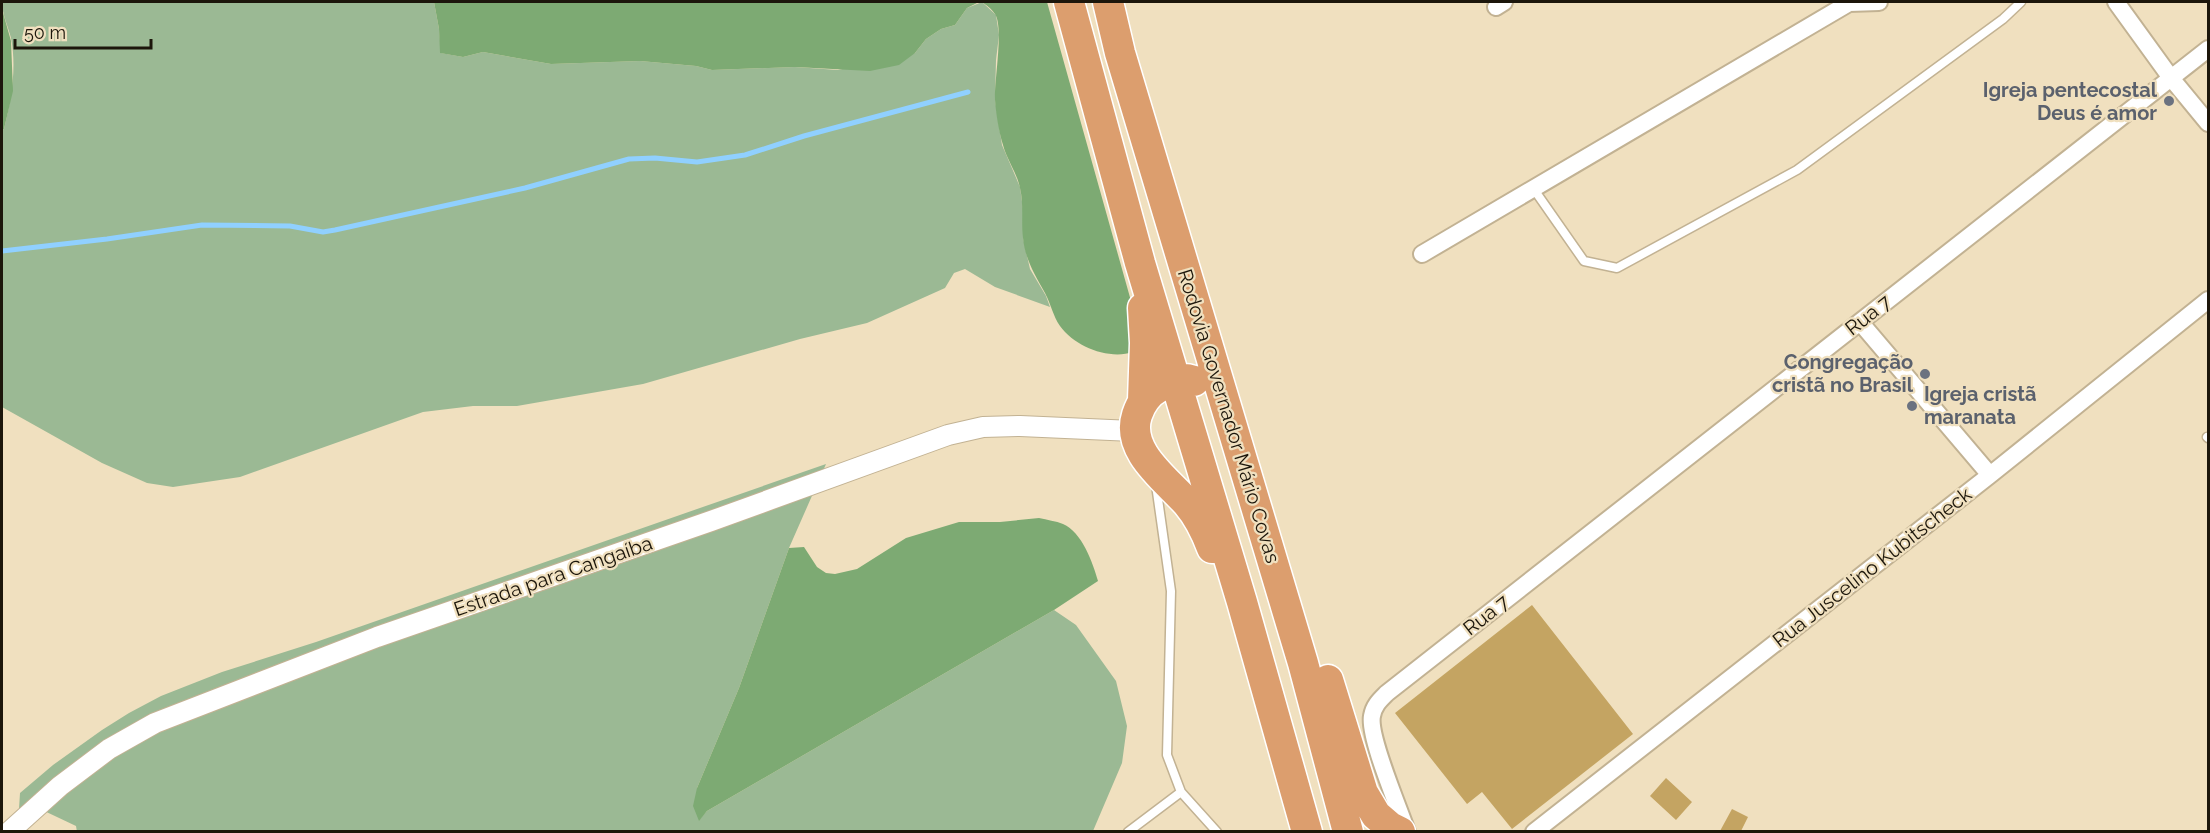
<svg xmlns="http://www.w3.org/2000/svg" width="2210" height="833" font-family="Raleway,sans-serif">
	<rect width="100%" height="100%" fill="#f0e0bf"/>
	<path fill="#9bb994" d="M2,2H434L439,29L441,53L463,57L483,52L551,64L640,61L696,66L712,70L795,67L838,70L915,53L926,39L941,29L955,25L967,8L982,2L996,15L999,35L996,60L995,100L1002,145L1020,187L1024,216L1023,238L1030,269L1046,296L1050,307L995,287L965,269L954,273L945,288L867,323L800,339L643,384L517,406H473L423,412L240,477L173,487L147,483L102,463L2,407V130L4,129C11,100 17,69 11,38C8,26 2,14 2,2Z
		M826,464L789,548L739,688L697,788L699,820L707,811L1054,610L1076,625L1116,681L1127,726L1122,763L1093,831L77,832L76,826L38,808L19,809L20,793L53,765L102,730L129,713L161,696L222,672L316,642Z"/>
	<path fill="#7daa73" d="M434,2H979L967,8L955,25L941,29L926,39L915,53L899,65L870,71L795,67L712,70L696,66L640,61L551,64L483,52L463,57L440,53L439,29Z
		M982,2H1047L1140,333L1133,352C1109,360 1075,347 1060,326C1053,316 1051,304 1045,293C1035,275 1025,259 1023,238C1021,221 1024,206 1020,188C1017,173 1007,160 1003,145C999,132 996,114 995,100C994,81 1004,27 995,14C992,9 986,5 982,2Z
		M2,9L11,41L13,91L4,129L2,130Z
		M1039,518C1047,520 1056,521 1063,524C1082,532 1093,563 1098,581L1054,610L707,811L699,821L693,806L697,788L739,688L789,548L804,547L817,567L826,573L835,574L857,569L906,538L959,522H1000Z"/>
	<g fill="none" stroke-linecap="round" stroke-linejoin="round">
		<path stroke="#90d0ff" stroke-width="5" d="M2,251L107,239L202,225L290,226L323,232L335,230L525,188L629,159L655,158L697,162L745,155L804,136L968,92"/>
	</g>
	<path fill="#c4a462" d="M1532,605L1633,734L1512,829L1482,792L1467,804L1395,713Z
		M1666,778L1692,802L1676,820L1650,796Z
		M1732,809L1748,817L1741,831H1720Z"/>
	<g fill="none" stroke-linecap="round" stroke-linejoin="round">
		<defs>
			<path id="service" d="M1533,188L1584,261L1617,268L1797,170L2003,19L2021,2
				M2207,437L2208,438
				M1181,792L1217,832
				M1128,832L1181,792L1167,755L1171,591L1156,485"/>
			<path id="minor" d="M2116,2L2171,78L2208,123
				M1496,7L1504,2
				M1422,254L1849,3L1879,2
				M1860,322L1990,475
				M1407,832C1399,808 1368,736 1372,716C1374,705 1380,700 1387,693L2208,49
				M1534,832L1990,475L2208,300"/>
			<path id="tertiary" d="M9,832L60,786L109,749L155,723L377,637L711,521L948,435L983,427L1020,426L1133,431"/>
			<path id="motorway" d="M1069,2L1140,263L1242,602L1307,832
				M1108,2L1120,53L1303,663L1348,832
				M1143,308L1145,343L1143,400
				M1194,381C1180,376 1172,380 1159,387C1148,393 1141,403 1137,415C1125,451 1167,480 1187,503C1199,517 1206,532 1212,548
				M1328,680L1363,793L1376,815L1390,827L1400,832"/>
		</defs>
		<use href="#service" stroke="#c2b293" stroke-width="11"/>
		<use href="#minor" stroke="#c2b293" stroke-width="20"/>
		<use href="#tertiary" stroke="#c2b293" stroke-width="22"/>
		<use href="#motorway" stroke="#fff" stroke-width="33"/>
		<use href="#service" stroke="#fff" stroke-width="8"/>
		<use href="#minor" stroke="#fff" stroke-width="16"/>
		<use href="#tertiary" stroke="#fff" stroke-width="20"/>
		<use href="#motorway" stroke="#dc9e6e" stroke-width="30"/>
	</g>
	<g fill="#6b7280" stroke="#f0e0bf" stroke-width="2">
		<circle cx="2169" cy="101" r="6"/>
		<circle cx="1925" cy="374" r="6"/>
		<circle cx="1912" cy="406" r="6"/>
	</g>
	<g text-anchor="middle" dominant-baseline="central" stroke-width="4.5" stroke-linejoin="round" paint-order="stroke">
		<g font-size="20" font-weight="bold" fill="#5b616d" stroke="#f0e0bf" text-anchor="end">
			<text x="2157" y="90">Igreja pentecostal<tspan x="2157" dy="23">Deus é amor</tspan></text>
			<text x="1913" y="362">Congregação<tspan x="1913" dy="23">cristã no Brasil</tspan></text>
			<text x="1924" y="394" text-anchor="start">Igreja cristã<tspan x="1924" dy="23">maranata</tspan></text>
		</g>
		<g font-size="20" fill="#1c160b" stroke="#f0e0bf">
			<text transform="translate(1868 315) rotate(-38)">Rua 7</text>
			<text transform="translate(1229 416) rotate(73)">Rodovia Governador Mário Covas</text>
			<text transform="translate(1872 567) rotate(-38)">Rua Juscelino Kubitscheck</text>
			<text transform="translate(553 576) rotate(-19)">Estrada para Cangaíba</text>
			<text transform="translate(1486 615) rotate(-38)">Rua 7</text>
		</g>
	</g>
	<rect width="2210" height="833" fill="none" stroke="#1c160b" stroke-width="6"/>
	<path d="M15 39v9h136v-9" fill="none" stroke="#1c160b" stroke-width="3"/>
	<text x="24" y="39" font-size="18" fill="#1c160b" stroke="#f0e0bf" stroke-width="4.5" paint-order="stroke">50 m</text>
</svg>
